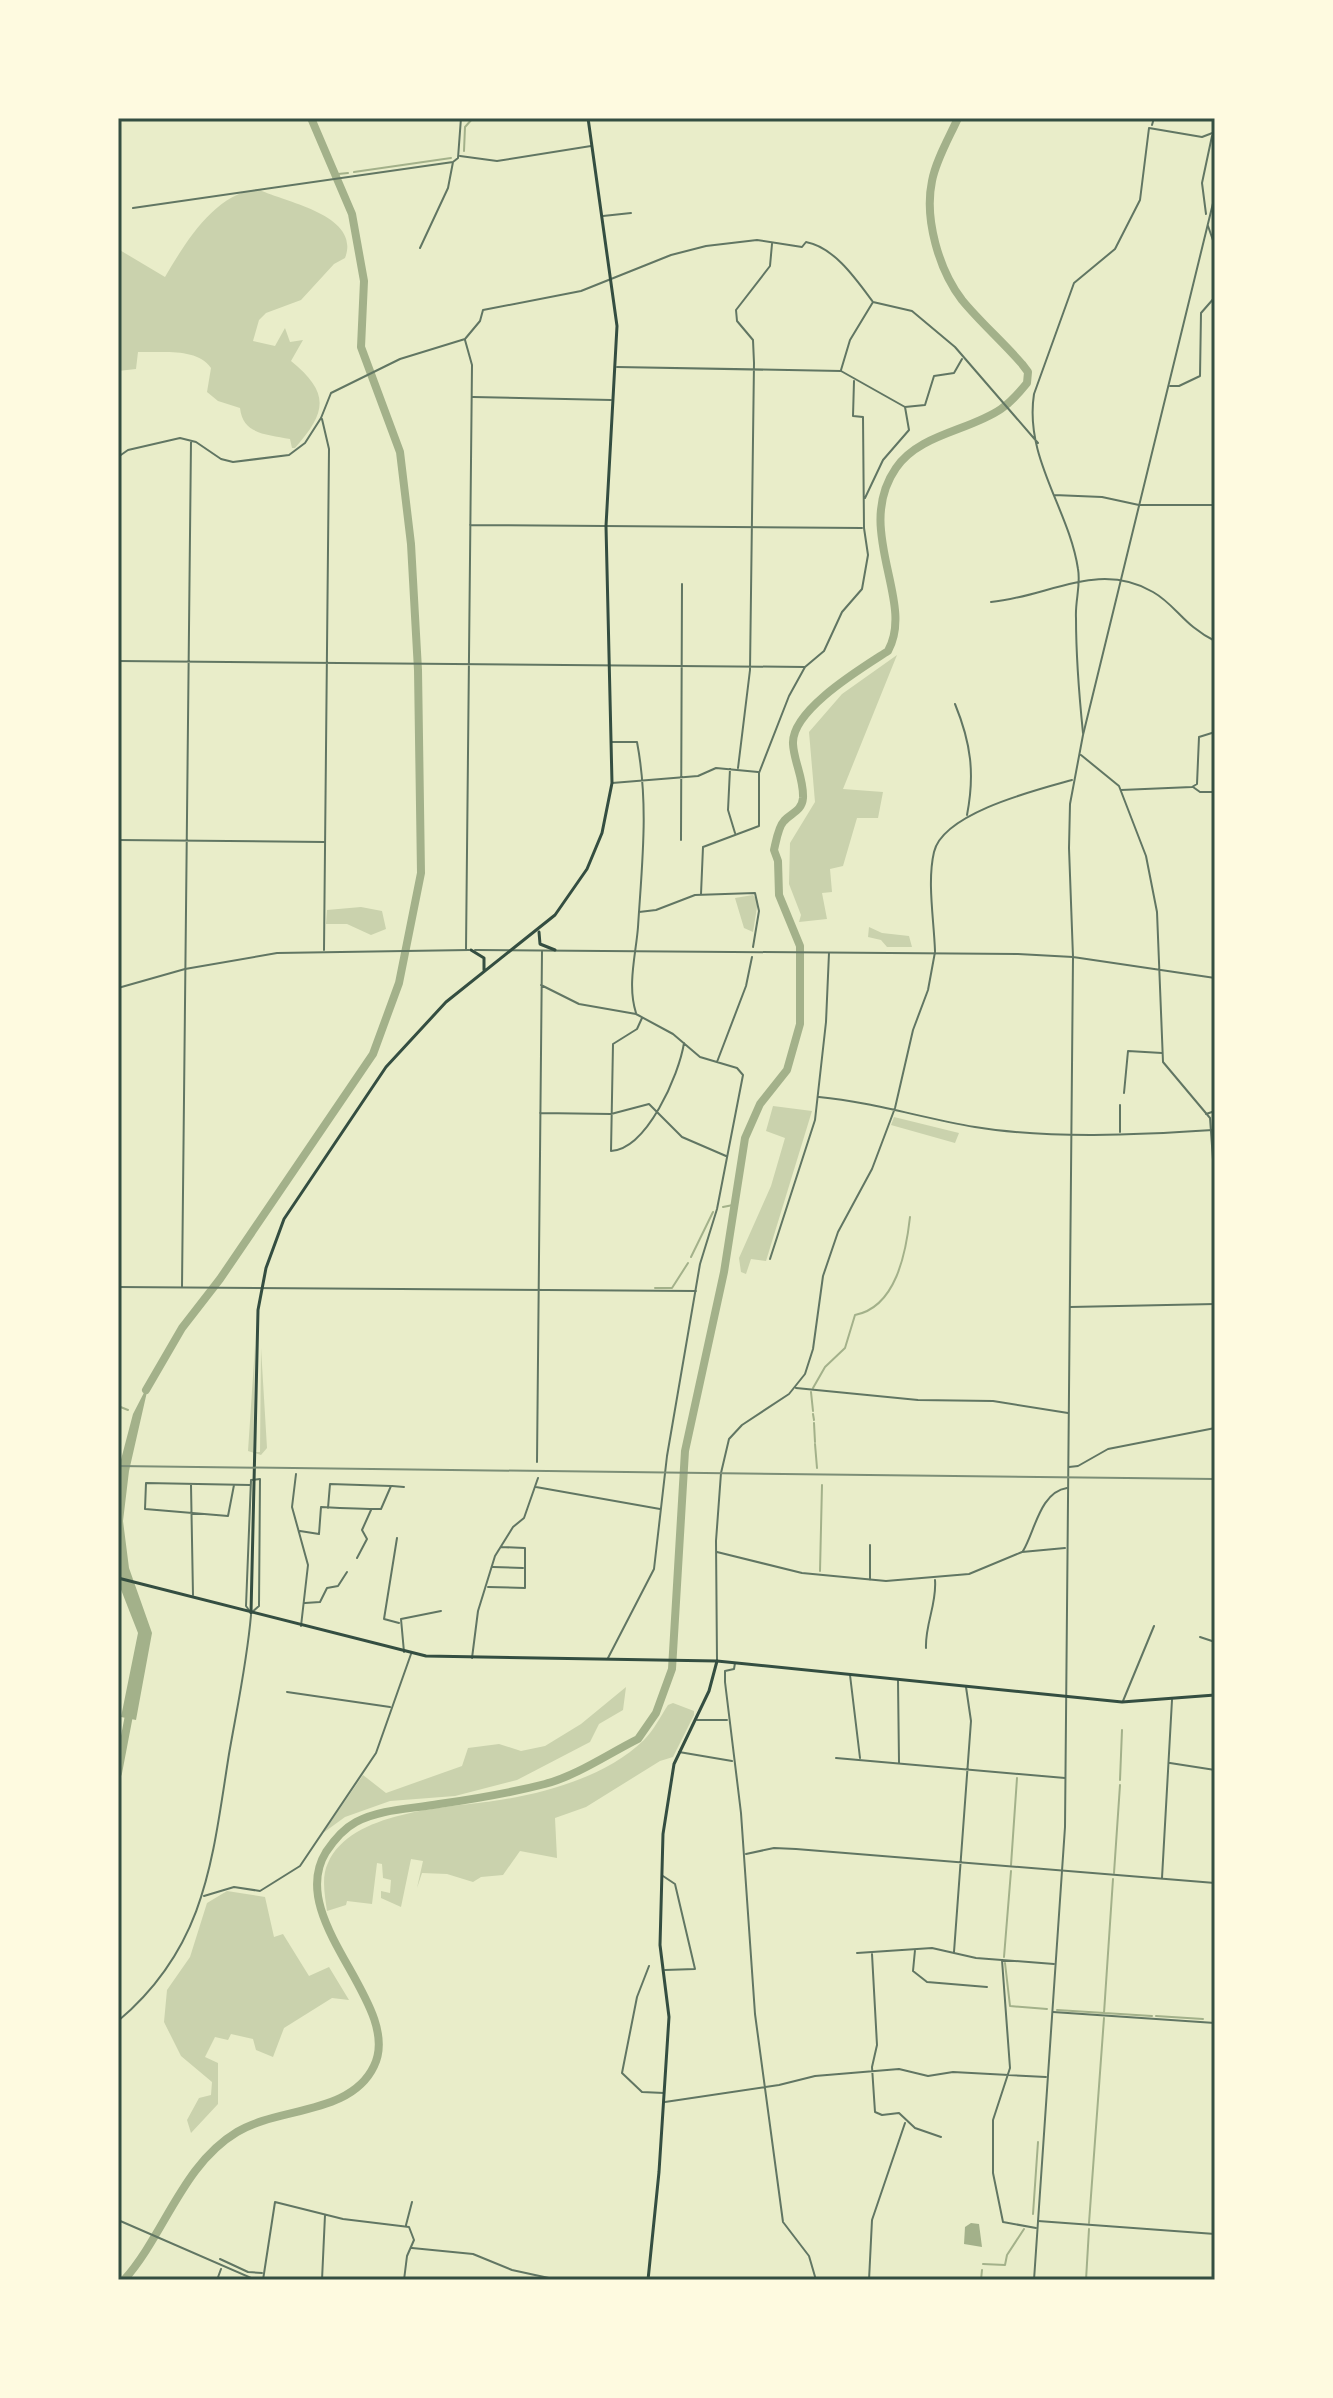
<svg xmlns="http://www.w3.org/2000/svg" width="1333" height="2398" font-family="'DejaVu Sans',sans-serif">
	<rect width="100%" height="100%" fill="#e9edc9"/>
	<path fill="#cad2ad" d="M258,189C282,202 362,214 345,258L334,264L301,300L266,313L259,320L253,341L275,346L285,328L290,342L303,340L291,361C329,392 328,411 295,448H292L290,439C267,434 243,435 240,408L218,401L207,392L211,368C197,347 160,353 138,352L136,369L118,371V249L165,277C185,243 215,193 258,189Z
		M897,655L843,789L883,792L878,818H857L843,866L830,869L832,892L822,893L827,919L799,922L801,915L789,884L790,843L815,802L809,732L842,694Z
		M753,895L758,901L753,932L744,928L735,898Z
		M361,907L382,911L386,929L371,935L347,924H326L327,910Z
		M869,927L882,933L909,936L912,947H887L881,940L868,937Z
		M773,1106L812,1111L766,1261L751,1259L746,1274L741,1272L739,1258L771,1186L785,1138L766,1131Z
		M894,1117L959,1133L955,1143L891,1125Z
		M255,1346L253,1452H260L261,1348L267,1448L261,1455L248,1451Z
		M626,1687L623,1710L599,1724L590,1742L517,1780L455,1796L390,1801L345,1817L323,1833L363,1775L386,1793L462,1766L468,1748L499,1744L521,1751L545,1746L581,1724Z
		M673,1703L694,1711V1715L673,1757L660,1761L586,1807L555,1818L557,1858L520,1851L503,1875L481,1877L473,1882L447,1874L422,1873L417,1888L423,1861L411,1859L401,1907L381,1898V1891L390,1893L391,1880L383,1878L382,1864L377,1863L372,1904L347,1901L346,1905L327,1911C325,1896 321,1877 328,1863C351,1811 445,1808 493,1801C543,1794 606,1777 644,1740C654,1730 660,1717 668,1705Z
		M227,1891L265,1897L274,1937L283,1934L309,1976L329,1967L349,2000L332,1998L284,2028L273,2057L256,2050L253,2039L231,2034L228,2040L215,2037L205,2057L218,2063V2104L191,2133L187,2120L199,2098L211,2095L212,2082L181,2056L164,2022L167,1990L190,1957L207,1903Z"/>
	<path fill="#a3b18a" d="M149,1383L129,1471L123,1521L129,1568L152,1633L136,1720L121,1717L138,1633L118,1582V1471L133,1414Z
		M971,2223L979,2224L982,2247L964,2244L965,2227Z"/>
	<g fill="none" stroke-linecap="round" stroke-linejoin="round">
		<path stroke="#a3b18a" stroke-width="2" d="M464,151L465,127L473,118H519
			M354,172L451,158
			M338,174L348,173
			M723,1207L733,1205
			M691,1257L713,1212
			M655,1288H672L688,1263
			M813,1388L825,1367L845,1348L855,1315C896,1307 906,1253 910,1217
			M811,1392L813,1411
			M118,1406L128,1410
			M813,1414L814,1420
			M814,1423L815,1442
			M815,1444L817,1468
			M820,1571L822,1485
			M1120,1780L1122,1730
			M1011,1865L1017,1778
			M1114,1873L1120,1785
			M1004,1957L1011,1871
			M1005,1963L1010,2006L1047,2009
			M1057,2010L1152,2016
			M1104,2013L1113,1879
			M1156,2016L1203,2019
			M1033,2214L1038,2142
			M1089,2223L1104,2018
			M983,2264L1005,2265L1007,2255L1024,2229
			M981,2280L982,2270
			M1086,2280L1089,2229"/>
		<path stroke="#a3b18a" stroke-width="8" d="M146,1390L182,1328L220,1279L373,1054L399,983L421,873L418,670L411,544L400,452L361,347L364,281L352,214L311,118
			M118,1773L130,1710
			M124,2280C165,2234 182,2165 237,2132C278,2107 351,2115 374,2066C404,2005 284,1920 326,1852C334,1840 343,1829 356,1822C381,1809 411,1809 439,1804C474,1799 510,1793 545,1784C578,1775 608,1754 638,1739L656,1713L672,1669L685,1451L724,1272L745,1138L760,1104L787,1070L800,1024V946L779,895L778,861L774,850C776,842 778,827 784,821C791,813 802,811 803,798C804,779 794,762 793,744C791,710 862,668 888,651C916,601 853,530 896,468C919,434 969,431 1001,409C1011,402 1019,393 1027,383L1028,372L1022,364C1003,342 980,322 962,300C939,270 924,219 932,181C936,160 949,138 958,118"/>
		<path stroke="#617663" stroke-width="2" d="M1152,125L1154,118
			M460,156L497,161L591,146
			M133,208L453,162
			M1206,214L1202,183L1212,136
			M603,216L631,213
			M1208,226L1215,246
			M420,248L448,188L453,162L458,158L461,118
			M465,340L472,365L466,949
			M617,367L841,371L905,407L925,405L934,376L954,373L962,359
			M841,370L850,340L873,302
			M1170,386H1179L1200,376L1201,313L1215,297
			M473,397L611,400
			M322,419L329,449L324,950
			M118,457L128,450L180,438L196,442L221,459L233,462L289,455L305,443L321,418L331,393L400,359L465,339L480,321L483,310L581,291L671,255L706,246L757,240L802,247L806,242C834,247 856,279 873,302L912,311L955,347L1038,443
			M1054,495L1102,497L1139,505H1215
			M865,498L883,460L909,430L905,407
			M470,525L862,528
			M991,602C1048,597 1098,560 1153,592C1176,605 1184,626 1215,641
			M118,661L805,667
			M955,704C971,743 975,774 967,815
			M1083,733C1079,694 1076,657 1076,618C1075,601 1081,585 1078,569C1069,509 1024,458 1034,394L1074,283L1115,249L1140,200L1149,128L1202,137L1215,132
			M612,742H637C649,805 642,863 638,927C636,954 627,985 636,1013
			M738,768L750,670L754,363L753,340L737,321L736,310L770,266L772,244
			M730,769L728,810L735,833
			M612,783L698,776L716,768L758,772
			M1193,787L1200,792H1215
			M1121,790L1192,787L1197,784L1199,737L1215,732
			M118,840L324,842
			M681,840L682,584
			M701,894L703,847L759,826V773L789,696L805,667L824,651L842,612L862,589L868,555L864,528L863,417L853,416L854,381
			M639,912L656,910L695,895L755,893L759,911L753,947
			M541,985L579,1004L636,1014L673,1034L700,1057L737,1068L743,1075L717,1209L700,1264L667,1456L654,1569L608,1658
			M642,1018L637,1029L613,1044L611,1151C647,1149 679,1075 684,1043
			M717,1062L746,986L752,957
			M1124,1093L1128,1051L1162,1053
			M819,1097C872,1102 922,1118 975,1127C1048,1139 1139,1135 1213,1130
			M1120,1105V1132
			M540,1113L611,1114L649,1104L682,1137L726,1156
			M1206,1114L1215,1111
			M770,1259L815,1120L826,1022L829,953
			M118,1287L696,1291
			M182,1287L191,441
			M1070,1307L1215,1304
			M796,1388L918,1400L993,1401L1068,1413
			M537,1462L542,951
			M1069,1467L1078,1466L1108,1449L1215,1428
			M296,1474L292,1507L308,1565L301,1626
			M260,1479L259,1606L251,1613L246,1606L251,1480Z
			M191,1485L193,1595
			M234,1485L228,1516L145,1509L146,1483C181,1484 215,1484 250,1485
			M392,1486L404,1487
			M536,1487L660,1509
			M300,1531L319,1534L321,1507C341,1508 361,1509 381,1509L391,1486L330,1484L328,1508
			M397,1538L384,1619L399,1623
			M1023,1551C1035,1531 1040,1492 1067,1488
			M717,1552L802,1573L886,1581L969,1574L1022,1552L1065,1548
			M357,1558L367,1539L362,1530L371,1510
			M493,1567L523,1568
			M870,1580V1545
			M488,1587L525,1588V1548L501,1547
			M305,1603L320,1602L327,1588L338,1586L347,1572
			M1200,1637L1215,1642
			M926,1648C925,1624 937,1604 935,1580
			M404,1652L401,1619L441,1611
			M472,1658L478,1611L495,1556L513,1527L524,1518L538,1478
			M717,1660L716,1541L721,1473L729,1439L742,1425L789,1394L805,1374L813,1349L823,1276L838,1232L872,1169L895,1108L913,1030L928,990L935,952
			M735,1663L734,1669L725,1671V1682L741,1813L755,2014L783,2222L809,2256L816,2280
			M850,1675L860,1758
			M898,1681L899,1762
			M287,1692L390,1707
			M1123,1701L1154,1626
			M697,1720H727
			M679,1752L732,1761
			M836,1758L1065,1778
			M1170,1763L1215,1770
			M746,1854L774,1848L796,1849L1215,1883
			M663,1876L675,1884L695,1969L665,1970
			M1162,1878L1172,1700
			M204,1896L234,1887L260,1891L300,1866L376,1753L411,1654
			M915,1950L913,1971L927,1982L987,1987
			M954,1952L971,1721L966,1687
			M857,1953L932,1948L976,1958L1054,1964
			M872,1954L877,2045L872,2067L875,2112L882,2115L899,2113L915,2128L941,2137
			M1002,1960L1010,2068L993,2120V2173L1003,2222L1036,2228
			M649,1966L637,1997L622,2073L642,2092L664,2093
			M1053,2012L1215,2023
			M665,2102L779,2085L815,2076L899,2069L928,2076L953,2072L1046,2077
			M1038,2221L1215,2234
			M406,2225L412,2202
			M412,2248L473,2254L512,2270L558,2280
			M220,2259L248,2272L262,2273
			M217,2280L221,2269
			M263,2280L275,2202L343,2219L409,2227L414,2240L407,2256L404,2280
			M322,2280L325,2215
			M869,2280L872,2220L905,2123"/>
		<path stroke="#617663" stroke-width="2" d="M1081,755L1119,786L1146,856L1157,912L1163,1062L1210,1118L1215,1187
			M475,950L1018,954L1073,957L1215,978
			M935,951C934,920 927,882 934,852C943,813 1036,790 1072,780
			M118,988L185,969L277,953L469,950
			M118,2021C206,1947 212,1861 229,1754C237,1708 247,1662 251,1615
			M118,2220L256,2280
			M1034,2280L1065,1827L1073,957L1069,848L1070,804L1083,735L1215,195"/>
		<path stroke="#344e41" stroke-width="3" d="M539,932L540,944L555,950
			M471,950L484,958V970
			M251,1613L258,1310L266,1268L284,1219L386,1067L446,1002L555,915L587,869L602,833L612,783L606,526L617,326L588,118
			M648,2280L659,2172L669,2017L660,1945L663,1834L674,1764L709,1691L717,1661"/>
		<path stroke="#344e41" stroke-width="3" d="M118,1578L426,1656L717,1661L1122,1702L1215,1695"/>
		<path stroke="#7c8e77" stroke-width="2" d="M118,1466L1215,1479"/>
	</g>
	<rect width="1333" height="2398" fill="none" stroke="#fefae0" stroke-width="240"/>
	<rect x="120" y="120" width="1093" height="2158" fill="none" stroke="#344e41" stroke-width="3"/>
</svg>
